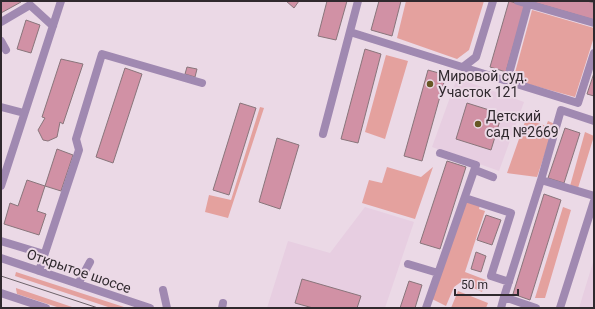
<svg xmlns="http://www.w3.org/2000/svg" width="595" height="309" font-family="Roboto,sans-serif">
	<rect width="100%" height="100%" fill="#ebd9e6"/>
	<path fill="#e7cee1" d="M457,78L524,102L499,171L432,147Z
		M365,207L414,222L385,308H267L288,241L330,253Z
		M594,259V308H579Z"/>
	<path fill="#e4a19e" d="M406,1H484L469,50L457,59L397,38Z
		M532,10L594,28V37L575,97L513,80Z
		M386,55L408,61L385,139L365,132Z
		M260,107L264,108L228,218L205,212L209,195L231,200Z
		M526,119L546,126L548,121L555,124L537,177L507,173Z
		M585,132L594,136L578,188L570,186Z
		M387,167L421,177L433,167L415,219L362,203L369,180L382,183Z
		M467,200L480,205L479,209L485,211L465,272L486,280L482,292L461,282L454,287L446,306L432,299Z
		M563,207L571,210L545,298H535Z
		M16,272L127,308H111L15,276Z
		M16,289V288L75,308H60L17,294Z
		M458,291L488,303L486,308H451Z"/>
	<path fill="#d191a5" stroke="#89757b" d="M1,1H21V2L1,13Z
		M286,1H299L294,8Z
		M327,1H347L336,40L318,36Z
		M379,1H401L392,36L371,30Z
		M509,1L525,6L506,72L490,67Z
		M529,1H587L594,3V20Z
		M26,20L40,25L31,53L17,49Z
		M365,49L381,54L358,143L341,139Z
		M61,59L83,64L63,124L60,122L57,137L48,141L43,140L38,130L45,118L42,117Z
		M187,67L197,69L195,77L185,74Z
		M125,68L142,74L113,163L96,157Z
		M428,70L446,75L422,161L404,156Z
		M594,73V96L587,94Z
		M240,103L256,108L229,195L213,190Z
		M467,103L502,114L491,150L456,139Z
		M565,128L580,133L564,183L548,178Z
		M277,138L299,145L280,209L259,202Z
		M57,149L73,155L61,191L45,186Z
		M447,161L466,167L440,249L420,243Z
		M27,180L45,186L37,211L46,214L39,235L4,224L10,203L18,206Z
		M544,194L561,200L530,300L513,294Z
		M486,215L501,220L492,245L477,240Z
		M476,252L486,256L481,272L471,269Z
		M302,279L361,296L357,308H313L295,303Z
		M409,281L422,285L415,308H400Z"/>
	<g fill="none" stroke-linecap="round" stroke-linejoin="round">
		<path stroke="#a089b1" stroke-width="8" d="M518,1L528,4
			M1,22L30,5L53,26
			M594,23L528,4L507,81L578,103L594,53
			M350,32L507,81
			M1,41L6,50
			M463,67L476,57L493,1
			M1,107L24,113
			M323,134L358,1
			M475,170L493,177
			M541,180L561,110L594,121
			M1,186L61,1
			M465,198L511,213L491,276L509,282
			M1,241L44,254
			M1,258L150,308
			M408,264L438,273
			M39,271L79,150L76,139L102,54L202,83
			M78,284L90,262
			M163,290L167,308
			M1,293L46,308
			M504,297L541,180L594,196
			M222,308L223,303
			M426,308L476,165L440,153
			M501,308L504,297L536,308
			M560,308L594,201"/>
		<path stroke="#6c6269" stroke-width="1" d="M1,276L98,308"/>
	</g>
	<g fill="#665724" stroke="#ebd9e6" stroke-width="1.5">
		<circle cx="430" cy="84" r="4"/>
		<circle cx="478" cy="124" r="4"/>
	</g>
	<g text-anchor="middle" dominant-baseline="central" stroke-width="4" stroke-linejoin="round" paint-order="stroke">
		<g font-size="14" fill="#30292e" stroke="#ebd9e6" text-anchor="start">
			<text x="438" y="76">Мировой суд.<tspan x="438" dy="16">Участок 121</tspan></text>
			<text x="486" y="116">Детский<tspan x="486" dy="16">сад №2669</tspan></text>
		</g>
		<g font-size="14" fill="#30292e" stroke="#ebd9e6">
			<text transform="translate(79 271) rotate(19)">Открытое шоссе</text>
		</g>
	</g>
	<rect width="595" height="309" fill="none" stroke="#30292e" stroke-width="4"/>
	<path d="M455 289v6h63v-6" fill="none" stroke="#30292e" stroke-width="2"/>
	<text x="461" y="289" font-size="12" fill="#30292e" stroke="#ebd9e6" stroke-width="3" paint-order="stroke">50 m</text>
</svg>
